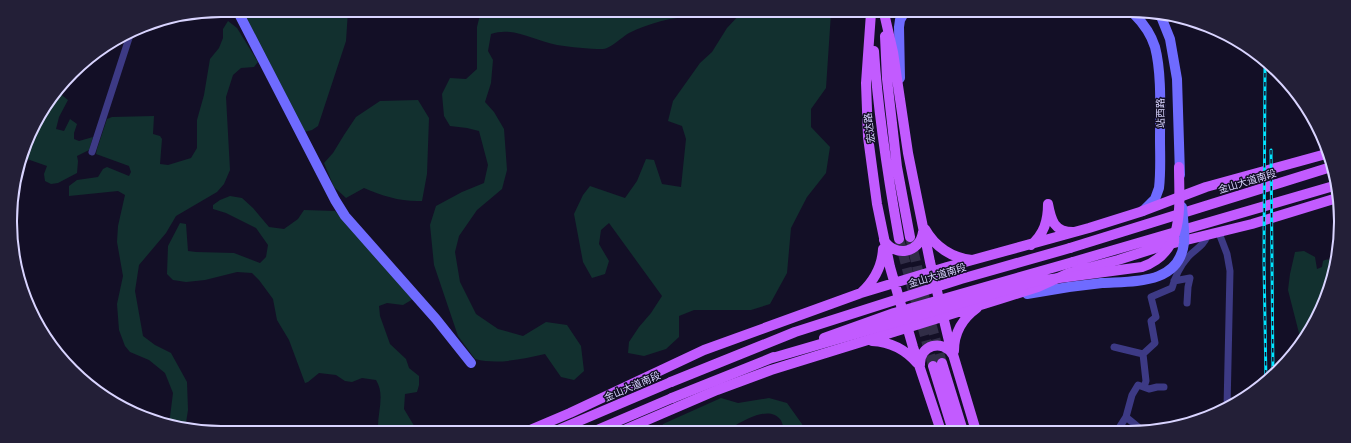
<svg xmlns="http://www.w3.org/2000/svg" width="1351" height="443" font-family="Barlow,'Noto Sans SC',sans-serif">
	<rect width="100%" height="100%" fill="#130f26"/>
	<path fill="#12302f" d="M241,10L348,11L346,41L318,126L312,130L304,132Z
		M481,11H528L541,15L559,11L708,12L703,17C678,15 651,22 629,33C622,37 610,49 603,49C588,49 571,47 557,45C535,41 513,26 491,34L488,51L493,60L491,83L485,102L494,112L504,129L507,170L502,189L477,210L459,236L455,252L460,282L476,314L498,329L523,336L546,322L567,325L581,346L584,371L574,380L561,377L554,367L545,354C522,359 498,365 475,359L458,336L434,265L430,225L436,206L462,192L484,183L488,165L479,131L467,128L450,126L444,116L442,94L450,78L466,79L477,69V27Z
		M742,12L831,13L826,88L811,109V127L830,147L826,173L807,197L791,228L787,273L770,304L751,310H694L679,316V337L666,349L644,356L628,353L629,342L639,327L651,313L662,296L609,223L601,230L599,244L609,261L605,274L592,278L583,262L574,214L583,195L590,186L625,198L637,181L646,159L654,160L662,184L681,187L686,139L682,126L668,121L673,101L700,63L712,52L727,28Z
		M228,21L237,28L258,62L254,67L241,68L233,75L226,97L230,170L224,184L217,192L176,216L166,233L139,265L135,291L143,336L155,345L171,353L187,382L188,410L185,429H180L167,423L170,417L173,393L165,373L149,360L130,352L125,346L119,330L117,304L123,276L117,242L118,226L125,195L118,191L69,196V186L77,180L98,177L103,169L107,167L129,176L131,172L129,166L96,154L97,149L107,119L112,117L154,116L153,134L160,136L162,139L160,164L168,165L191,158L197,148V120L204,95L210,59L219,48L223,38V29Z
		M59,93L68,100L59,117L56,129L64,131L70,119L77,124L74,133V139L79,141L93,137L89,150L77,156L78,161L77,173L58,183L51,184L45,181L44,174L47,166L27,159H22L32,128L40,117L43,118L53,105Z
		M418,100L429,118L427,174L422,201C401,202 383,196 364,188L346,198L334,187L324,163L333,153L344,135L356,117L380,101Z
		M230,196L242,198L253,208L269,227L284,229L298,219L304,210L335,211L412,295L413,299L403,305L387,303L379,306L380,316L390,344L406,359L409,368L419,376V385L417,392L405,394L404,409L416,429H379L378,426C378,411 385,394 376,380L362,378L352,382L345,381L336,375L319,373L308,382L305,383L289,340L277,320L273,299L259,280L252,273L237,272L205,280L186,282L173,280L167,274L168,246L180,223L186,224L188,251L196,252L234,253L260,263L266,257L268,245L256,228L226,213L213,209V205L220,200Z
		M1304,251L1315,257L1317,269L1322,267L1323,261C1328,258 1332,261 1337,259V263L1327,290L1324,292C1320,313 1315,325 1301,341L1288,290L1290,274L1295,252Z
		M721,398L738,403L769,398L787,403L802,424L804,430H785C783,427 782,421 780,419C769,406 747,419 736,425V430H661L663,424Z"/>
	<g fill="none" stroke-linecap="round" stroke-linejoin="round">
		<path stroke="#312d47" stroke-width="10" stroke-dasharray="10 5" stroke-linecap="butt" d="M910,237L928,312L942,363
			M899,239L933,366"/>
		<path stroke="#3d3a85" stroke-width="7" d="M92,152L131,32
			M1219,233L1227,254L1230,271L1227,408
			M1174,281L1190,278L1188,287L1187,303
			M1114,347L1143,354L1155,343L1151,321L1156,317L1151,297L1172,288C1175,277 1181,265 1188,257C1196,248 1203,247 1207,236
			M1143,354L1146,381L1144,387
			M1119,428L1126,417
			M1143,431L1126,417L1132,395L1138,385L1149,389L1157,387H1164"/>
		<path stroke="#6f6bff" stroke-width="10" d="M237,10L335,200L345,216L436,319L471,363
			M1134,14C1143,23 1151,34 1155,47C1162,74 1160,111 1160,139C1160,155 1161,171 1159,188L1155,199L1143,211
			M900,78L899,27L900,20L904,13
			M1027,294L1069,287L1102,283"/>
		<path stroke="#c25bff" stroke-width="10" d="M871,13L866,83L868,137L877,204L890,267L913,347L941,431
			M884,13L893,52L908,153L930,262L949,341L976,431
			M885,36L887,79L897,167L910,237
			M874,51C878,114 888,177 899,239
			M925,229C935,247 952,258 972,260
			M884,240C895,258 920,253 923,232
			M1031,245C1044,234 1048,221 1048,204C1051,220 1054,232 1073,232
			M1070,248L1331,167
			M1073,262L1337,185
			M861,293C874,281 882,267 883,249
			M872,341C891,342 905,349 917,363
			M954,351C954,333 963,318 977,308
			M942,363L963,431
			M920,365C919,345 943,338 953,355
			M933,366L953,431
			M530,430L570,413L704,350L861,293L947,267L1089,228L1140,212L1206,187L1326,154
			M558,430L671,382
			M597,430L672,398
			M624,430L717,390L771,370L1000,299L1038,287L1069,273L1118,260L1162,246L1252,224L1337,198"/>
		<defs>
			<path id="rail" d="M1265,64L1264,262L1266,382
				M1271,150L1273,376"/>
		</defs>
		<use href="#rail" stroke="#00e5ff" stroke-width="3"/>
		<use href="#rail" stroke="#130f26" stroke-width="1.5" stroke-dasharray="4.5" stroke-linecap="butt"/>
		<path stroke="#6f6bff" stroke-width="10" d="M1160,14L1170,39L1177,79L1180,175
			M1102,283C1133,281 1179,285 1184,243C1185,232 1183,219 1182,207"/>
		<path stroke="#c25bff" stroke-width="10" d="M824,338L894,313L1073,262
			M769,359L1037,281L1142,267C1186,252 1179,205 1179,167
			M671,382L795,332L961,279L1070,248
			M672,398L774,357"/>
	</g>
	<g text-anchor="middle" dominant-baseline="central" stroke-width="3" stroke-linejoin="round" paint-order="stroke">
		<g font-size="10" fill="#d9d4ff" stroke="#130f26">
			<text transform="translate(1160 113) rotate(-91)">站西路</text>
			<text transform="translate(869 128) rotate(-97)">宏达路</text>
			<text transform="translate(1247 181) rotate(-17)">金山大道南段</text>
			<text transform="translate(937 275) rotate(-17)">金山大道南段</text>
			<text transform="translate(632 386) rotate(-23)">金山大道南段</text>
		</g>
	</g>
	<path d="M0 0H1351V443H0ZM221 17H1130A204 204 0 0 1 1334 221V222A204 204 0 0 1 1130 426H221A204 204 0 0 1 17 222V221A204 204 0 0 1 221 17Z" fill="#231f37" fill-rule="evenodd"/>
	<path fill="none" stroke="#d9d4ff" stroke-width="2" d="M221 17H1130A204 204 0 0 1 1334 221V222A204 204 0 0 1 1130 426H221A204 204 0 0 1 17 222V221A204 204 0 0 1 221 17Z"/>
</svg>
